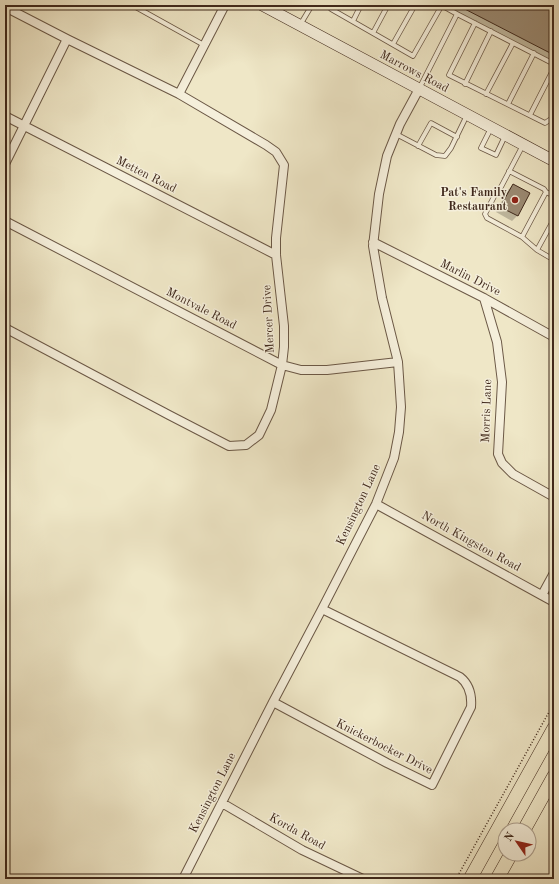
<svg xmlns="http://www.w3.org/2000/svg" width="559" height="884" font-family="'Old Standard TT',serif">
	<rect width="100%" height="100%" fill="#efe7c7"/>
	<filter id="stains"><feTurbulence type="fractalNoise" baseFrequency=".005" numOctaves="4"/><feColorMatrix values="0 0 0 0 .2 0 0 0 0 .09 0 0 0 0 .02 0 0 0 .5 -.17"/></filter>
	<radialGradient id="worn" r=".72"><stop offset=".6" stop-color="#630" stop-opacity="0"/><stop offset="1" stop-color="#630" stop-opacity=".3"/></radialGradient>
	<path fill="#0003" d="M442,5H554V63Z
		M513,185L529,194L517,216L512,221L496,212L508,190Z"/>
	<path fill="#9b8b74" stroke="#3f281b" d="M457,5H554V55Z
		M513,184L530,193L518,216L500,207Z"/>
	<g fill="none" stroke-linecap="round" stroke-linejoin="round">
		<defs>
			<path id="lane" d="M132,5L204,45
				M333,5L331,9L413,56L442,5
				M457,14L554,64
				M353,21L361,5
				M475,23L449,75L545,123L554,117
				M300,25L312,5
				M373,33L388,5
				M393,44L415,5
				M465,84L491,31
				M419,89L457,14L441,5
				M486,94L513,43
				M508,104L534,53
				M530,115L554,68
				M491,128L481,148L496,155L505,136
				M396,134L436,155L445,156L451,148L467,115
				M418,146L431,123L457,137
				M509,171L544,189L546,192L522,237L537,250
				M546,192L554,196
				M554,219L537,250L554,260
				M522,237L487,218L485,214L497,191L501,187L523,145"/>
			<path id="street" d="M5,7L67,39L179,94L266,145L276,152L284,165L276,238V255L284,326V347L282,365L271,410L259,435L246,445L229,446L169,415L5,328
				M179,94L225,5
				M5,116L276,255
				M5,164L67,39
				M5,221L282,365L301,370H327L398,362
				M373,242L484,298L554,337
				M484,298L497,342L502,382L498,454L502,463L513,474L554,497
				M376,504L554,602
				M542,595L554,573
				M273,702L387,763L432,785L471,707C472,695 470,685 460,677L322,609
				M222,803L302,850L363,879
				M183,879L273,702L322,609L376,504L394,458L399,432L401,407L398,362L382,298L373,246L379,194L387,156L400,124L419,89"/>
			<path id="secondary" d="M262,5L554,161"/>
			<path id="primary" d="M524,830L554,776
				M470,879L554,728
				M497,879L511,854"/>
		</defs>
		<use href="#lane" stroke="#6b5846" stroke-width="5.5"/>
		<use href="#street" stroke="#6b5846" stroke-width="10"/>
		<use href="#secondary" stroke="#3f281b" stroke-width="12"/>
		<use href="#primary" stroke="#3f281b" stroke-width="14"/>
		<path stroke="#3f281b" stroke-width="1.5" stroke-dasharray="1 2" stroke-linecap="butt" d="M456,879L554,703"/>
		<use href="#lane" stroke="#f5efdb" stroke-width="4"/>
		<use href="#street" stroke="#f5efdb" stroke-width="8"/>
		<use href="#secondary" stroke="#f5efdb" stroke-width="11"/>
		<use href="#primary" stroke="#efe7c7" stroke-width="13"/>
	</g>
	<circle fill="#8f2418" stroke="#f5efdb" stroke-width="1.5" cx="515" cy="200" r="4"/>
	<g text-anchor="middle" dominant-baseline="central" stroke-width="3" stroke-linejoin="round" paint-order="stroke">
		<g font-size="12" fill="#3f281b" stroke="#f5efdb">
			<text transform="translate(414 72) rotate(28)">Marrows Road</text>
			<text transform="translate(146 175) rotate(27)">Metten Road</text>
			<text transform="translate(470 278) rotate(27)">Marlin Drive</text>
			<text transform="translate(201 309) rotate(27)">Montvale Road</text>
			<text transform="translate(269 319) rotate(-93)">Mercer Drive</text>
			<text transform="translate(487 411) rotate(-88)">Morris Lane</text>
			<text transform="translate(359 505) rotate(-65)">Kensington Lane</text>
			<text transform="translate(471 542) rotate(29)">North Kingston Road</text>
			<text transform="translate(384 747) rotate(27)">Knickerbocker Drive</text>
			<text transform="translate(213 793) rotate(-63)">Kensington Lane</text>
			<text transform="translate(297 832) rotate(29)">Korda Road</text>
		</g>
		<g font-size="12" font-weight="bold" fill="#3f281b" stroke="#f5efdb" text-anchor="end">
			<text x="507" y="193">Pat's Family<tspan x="507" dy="14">Restaurant</tspan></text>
		</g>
	</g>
	<rect width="559" height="884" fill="none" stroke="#efe7c7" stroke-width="20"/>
	<rect x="6" y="6" width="547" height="872" fill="none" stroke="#3f281b" stroke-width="2"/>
	<rect x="10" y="10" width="539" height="864" fill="none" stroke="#3f281b"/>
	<g transform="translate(517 842) rotate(304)"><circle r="19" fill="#f5efdb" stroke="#ac9f8e"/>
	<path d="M0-3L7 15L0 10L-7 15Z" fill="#8f2418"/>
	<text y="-6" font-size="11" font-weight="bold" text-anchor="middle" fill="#3f281b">N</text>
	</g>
	<rect width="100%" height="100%" filter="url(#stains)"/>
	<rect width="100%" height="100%" fill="url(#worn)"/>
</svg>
